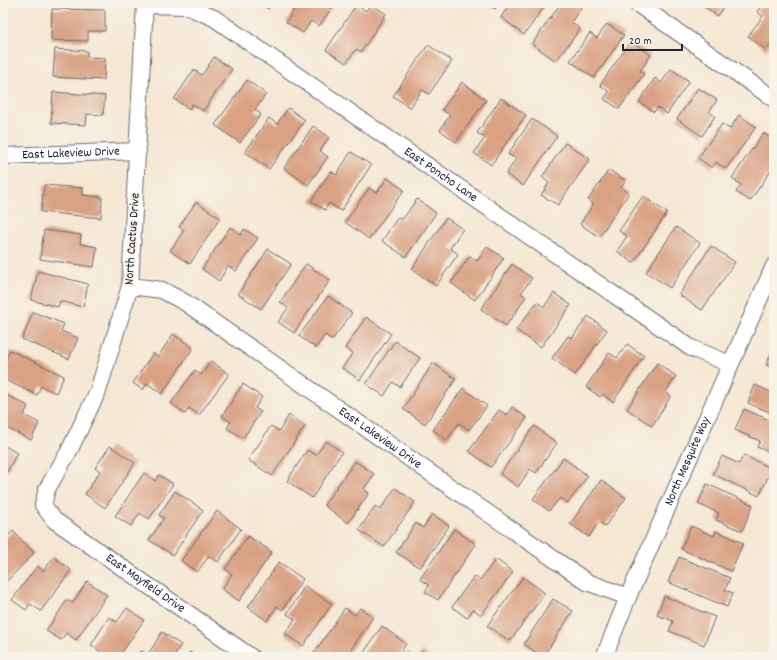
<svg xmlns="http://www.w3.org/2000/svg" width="777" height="660" font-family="Dekko,sans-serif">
	<rect width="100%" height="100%" fill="#f7f3e8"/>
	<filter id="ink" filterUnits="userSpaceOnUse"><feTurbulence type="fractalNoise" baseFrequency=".025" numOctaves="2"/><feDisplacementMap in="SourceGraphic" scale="8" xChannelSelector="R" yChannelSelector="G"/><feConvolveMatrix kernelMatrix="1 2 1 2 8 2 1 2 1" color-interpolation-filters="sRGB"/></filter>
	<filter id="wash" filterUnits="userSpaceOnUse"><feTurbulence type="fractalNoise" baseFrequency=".012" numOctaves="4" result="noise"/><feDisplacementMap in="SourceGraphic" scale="16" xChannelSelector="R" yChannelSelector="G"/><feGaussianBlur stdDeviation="0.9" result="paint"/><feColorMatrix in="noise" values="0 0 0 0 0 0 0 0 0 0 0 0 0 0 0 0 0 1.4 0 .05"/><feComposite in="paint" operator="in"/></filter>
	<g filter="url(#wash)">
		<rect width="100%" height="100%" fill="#f5e7d3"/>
		<g id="blocks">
			<path fill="#d9a284" d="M259,3H272L268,9Z
				M298,3H335L319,26L311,21L303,33L286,22Z
				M487,3H499L495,9Z
				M511,3H547L524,35L501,17Z
				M561,3H577L582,6L571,22L580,29L556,61L532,44Z
				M702,3H727L717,16L701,4Z
				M763,3H774V39L766,50L748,36L763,16L757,12Z
				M371,4L386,14L361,52L356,49L346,63L326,50L356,5L366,11Z
				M52,9L105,10V31H88V41L51,40Z
				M607,24L624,35L594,78L570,61L590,33L597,38Z
				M631,41L651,55L640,71L644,74L619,109L604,99L609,92L600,85Z
				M428,45L452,61L429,94L422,90L410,108L393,96Z
				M55,49L87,51V57L105,58L104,80L53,77Z
				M214,57L232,69L203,111L192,104L189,109L174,99L194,70L202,75Z
				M671,69L689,81L667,114L658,107L654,112L639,102L655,78L661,83Z
				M247,80L266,94L255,110L261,114L240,143L215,125Z
				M462,82L486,100L456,142L440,130L450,115L442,110Z
				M698,88L717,100L709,112L715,116L702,136L677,119Z
				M53,92L105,96L103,115L87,114L86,125L51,123Z
				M501,98L526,115L491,165L474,153L485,138L477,133Z
				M288,108L305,120L269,169L245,152L269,118L277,124Z
				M739,115L756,127L726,169L716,162L712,168L698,158L722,124L730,129Z
				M532,119L557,136L523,186L506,174L516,159L508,154Z
				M313,126L329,137L320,151L328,157L308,185L284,168Z
				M763,133L774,140V166L750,201L736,192L741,185L732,178Z
				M565,143L590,159L558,205L541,195L549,183L542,177Z
				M351,152L371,165L341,211L329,203L325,210L311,201L331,171L336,175Z
				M609,170L626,181L621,187L629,193L599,237L580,224L593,204L588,200Z
				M387,178L404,190L369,239L345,222L369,188L377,193Z
				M44,185L83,188V195L102,197L101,218L41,212Z
				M643,196L667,213L633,263L617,251L627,236L619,231Z
				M417,199L436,213L406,257L382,241L398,217L402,220Z
				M196,202L220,218L190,264L170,251L184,230L179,227Z
				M446,218L463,229L450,248L458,254L436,286L412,269Z
				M230,227L241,235L244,229L258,238L236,271L228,266L219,281L202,269Z
				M676,227L700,243L670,288L646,272Z
				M44,230L81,235L80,244L97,247L94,267L40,259Z
				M711,246L735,262L702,310L679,295Z
				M487,247L504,258L475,300L451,283L470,256L477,261Z
				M268,249L291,264L261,309L238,294Z
				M306,264L330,280L294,333L278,322L288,308L280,302Z
				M512,264L532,278L521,293L526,297L506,326L481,309Z
				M38,271L88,284L83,307L60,301L58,307L31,300Z
				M554,293L571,305L541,347L516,330L537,302L544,307Z
				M328,296L352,313L332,340L325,335L316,348L299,336Z
				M33,312L64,324L61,331L78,338L69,359L22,339Z
				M588,316L607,330L575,375L552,358L568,336L572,338Z
				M366,317L391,334L360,380L342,368L353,353L345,348Z
				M173,334L193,348L162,394L147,383L143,390L133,383L153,353L158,357Z
				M395,341L420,358L400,387L393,382L384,396L366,384Z
				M627,344L644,356L613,402L602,394L600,397L586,387L609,353L617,358Z
				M774,347V368L766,365Z
				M10,350L64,376L56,393L41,386L37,395L3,379V365Z
				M211,361L229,374L199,415L189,408L185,414L171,403L195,370L201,375Z
				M433,363L456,379L425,424L403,409Z
				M657,363L676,376L666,392L671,396L652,426L627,409Z
				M243,384L262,397L255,408L261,412L243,438L227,428L231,422L222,416Z
				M774,384V414L748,403L755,385L771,392Z
				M463,388L487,406L469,430L459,423L447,440L433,430Z
				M3,393L28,406L24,415L39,423L31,440L3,426Z
				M512,407L527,418L491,467L469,451L499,410L507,415Z
				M744,409L774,422V454L757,447L760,441L735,430Z
				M289,415L305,426L272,476L248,460L271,426L279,431Z
				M534,426L557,443L536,473L530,469L518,487L500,474Z
				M326,441L342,452L312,498L287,481L307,450L316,455Z
				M3,445L17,453L7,472L3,469Z
				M110,446L135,463L105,508L85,494L100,471L95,468Z
				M744,455L772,469L759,496L713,474L722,456L739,464Z
				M563,458L588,476L568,503L560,498L549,511L533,499Z
				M355,461L374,474L364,489L369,493L348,523L324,505Z
				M144,473L155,481L159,475L173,484L149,519L140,513L131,526L115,516Z
				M601,480L626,498L605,526L599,522L589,537L570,524Z
				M707,484L753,505L742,531L716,520L719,513L698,504Z
				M395,488L415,502L384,547L359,530L375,506L380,510Z
				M175,491L203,510L173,555L149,540L164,518L159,515Z
				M217,511L241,529L218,562L209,556L197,572L181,561Z
				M432,514L449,526L420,568L396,552L416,523L423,528Z
				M691,526L714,536L716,531L743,543L731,571L681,549Z
				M454,529L476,544L438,600L425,592L429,585L420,579Z
				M13,531L34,553L3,585V540Z
				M248,536L272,552L239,601L222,589L232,574L225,569Z
				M54,557L71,570L41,611L30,604L26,610L12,600L37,566L43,571Z
				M679,557L730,578L725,590L733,593L727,607L668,582Z
				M496,559L513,572L481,615L473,609L467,618L452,607L474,576L480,580Z
				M279,562L303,579L282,610L277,606L267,621L248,607Z
				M523,577L545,593L510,641L487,626Z
				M87,581L107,595L76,640L66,633L61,640L46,631L67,600L73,603Z
				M305,586L332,604L303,646L285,634L295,619L287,614Z
				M664,596L715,617L704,645L669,631L673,621L657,615Z
				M553,599L573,611L543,657L524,644Z
				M127,608L144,620L119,657H108L91,645L109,617L117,622Z
				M345,608L355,615L360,608L373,617L346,657H320L314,653Z
				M382,626L406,644L397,657H361Z
				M162,632L181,645L173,657H137L141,651L147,656Z
				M422,651L430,657H418Z
				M190,652L197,657H186Z
				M407,652L415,657H404Z"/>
		</g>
	</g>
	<g filter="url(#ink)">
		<use href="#blocks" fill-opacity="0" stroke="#6c6770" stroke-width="1"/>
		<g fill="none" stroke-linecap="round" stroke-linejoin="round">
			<defs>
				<g id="street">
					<path id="s1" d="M145,3L130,286L98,391L69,451L47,489L43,505L54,520L251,657"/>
					<path d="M636,3L774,99"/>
					<path id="s2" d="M145,5L186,6L214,18L691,348L730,364"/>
					<path id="s3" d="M3,156L138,151"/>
					<path id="s4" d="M130,286L162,290L186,303L587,582L628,597"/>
					<path id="s5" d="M604,657L628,597L774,266"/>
				</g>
			</defs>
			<use href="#street" stroke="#6c6770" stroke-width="18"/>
			<use href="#street" stroke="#fff" stroke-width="16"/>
		</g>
	</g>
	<g text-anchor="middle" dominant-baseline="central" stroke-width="3.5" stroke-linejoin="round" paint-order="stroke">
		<g font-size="13" fill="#22223b" stroke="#f7f3e8">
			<text stroke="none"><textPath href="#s3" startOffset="68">East Lakeview Drive</textPath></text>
			<text stroke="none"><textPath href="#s2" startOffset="347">East Poncho Lane</textPath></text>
			<text transform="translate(133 239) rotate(-86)">North Cactus Drive</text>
			<text stroke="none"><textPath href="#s4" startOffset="296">East Lakeview Drive</textPath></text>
			<text stroke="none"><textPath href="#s5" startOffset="213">North Mesquite Way</textPath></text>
			<text stroke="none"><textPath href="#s1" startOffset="650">East Mayfield Drive</textPath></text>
		</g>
	</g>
	<rect width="777" height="660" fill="none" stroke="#f7f3e8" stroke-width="16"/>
	<path d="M623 44v6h59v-6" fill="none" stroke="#22223b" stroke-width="2"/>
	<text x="629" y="44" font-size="12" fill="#22223b" stroke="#f7f3e8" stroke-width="3" paint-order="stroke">20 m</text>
</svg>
